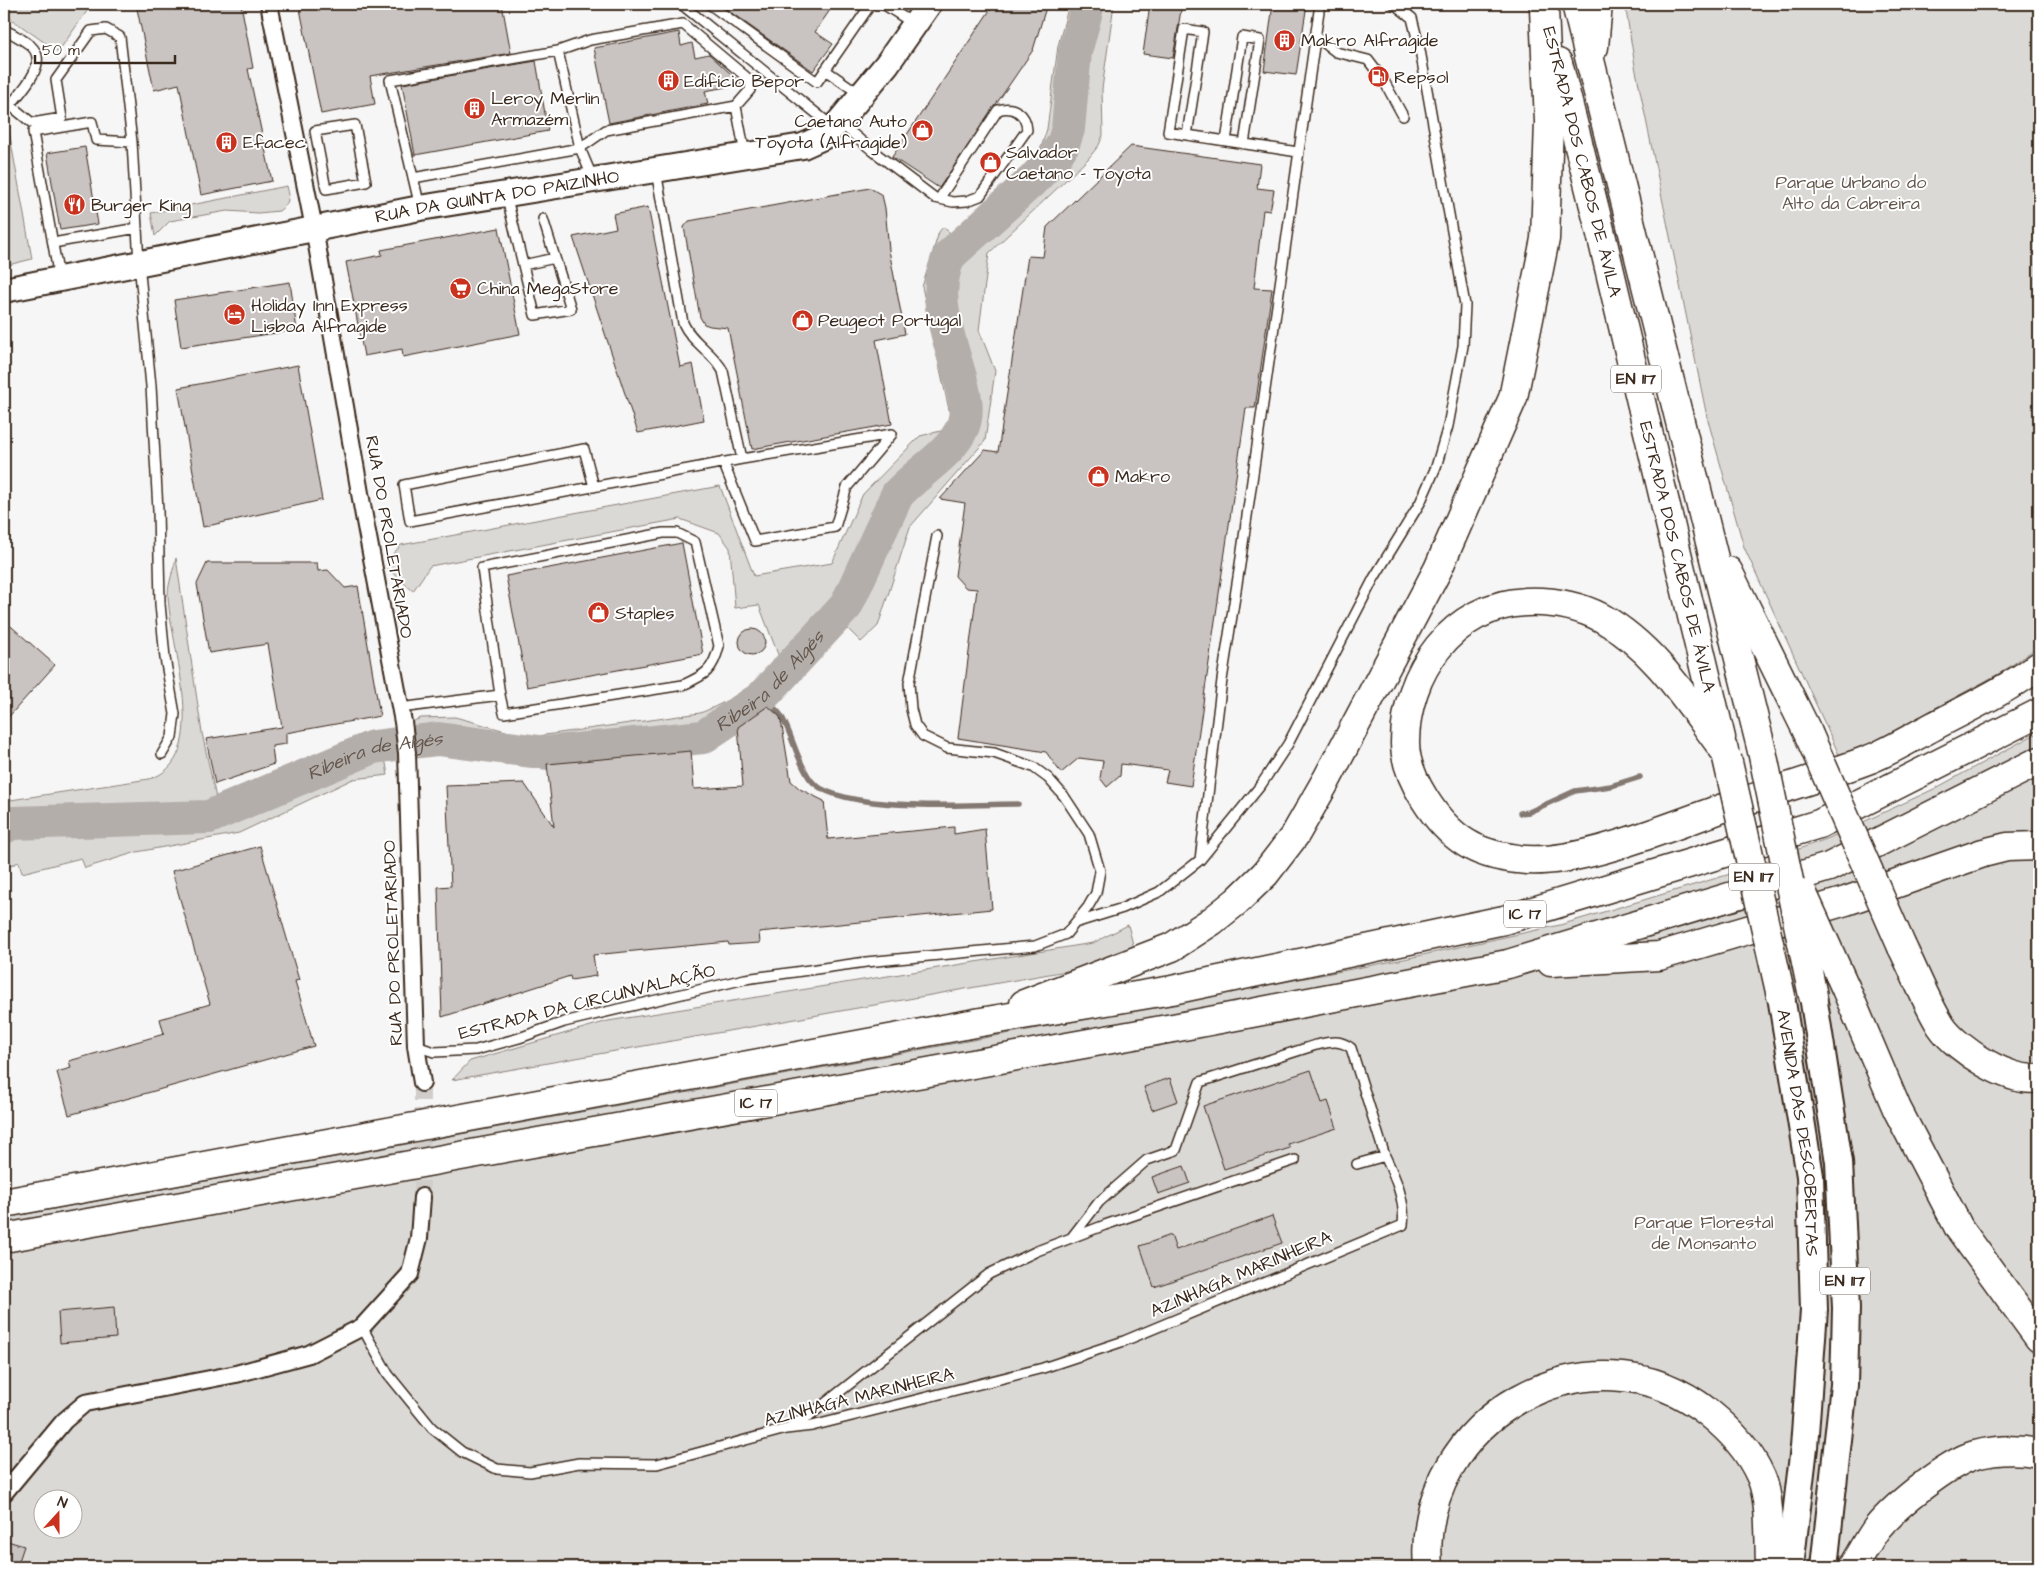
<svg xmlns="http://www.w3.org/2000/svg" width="2043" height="1571" font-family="'Architects Daughter',sans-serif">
	<rect width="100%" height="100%" fill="#f7f6f6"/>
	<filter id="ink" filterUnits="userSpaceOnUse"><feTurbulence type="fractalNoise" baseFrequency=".02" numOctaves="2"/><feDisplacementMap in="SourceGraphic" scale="10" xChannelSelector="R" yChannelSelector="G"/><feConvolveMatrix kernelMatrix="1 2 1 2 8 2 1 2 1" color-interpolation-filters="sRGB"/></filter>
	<g filter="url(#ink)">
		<path fill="#dbd9d6" stroke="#8b827a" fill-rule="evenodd" d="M12,4H92L58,52L7,16Z
			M1069,4H1114L1102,89L1103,135L1099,145L1088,159L989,253L979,330L995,371L985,441L910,527L878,626L861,642L846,627L776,693L780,696L705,749L535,765L419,745L384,752L388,775L353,779L239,833L137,852L85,868L81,858L22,873L19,862L4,868V801L149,779C214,761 169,643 168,595C168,583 174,569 176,558L202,733L216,798L334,748L338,752L421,718L455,717L513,733L538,736L700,713C725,704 765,680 779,657L759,605L735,608L730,548L719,533L680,519L430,566L413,591L388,569L391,556L401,545L720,486L754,576L832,563L863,494L920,436L953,428L922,287L939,232L943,227L953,235L980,206L1031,164L1040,151L1047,129L1058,46Z
			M1625,4H2039V646L2002,672L1841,759L1744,547L1707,417L1635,66Z
			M7,120L32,259L4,266V125Z
			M287,186L289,195L287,204L279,211L258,213L227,211L170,221L155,236L151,213Z
			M2039,732V1567H4V1218L1185,1001L1404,959L1560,925L1727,875L1829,838L1936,788ZM42,1498H72V1528H42Z
			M1128,925L1135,952L1100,965L452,1080L470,1061L608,1021L1093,943Z"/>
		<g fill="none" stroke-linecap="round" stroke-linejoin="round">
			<path stroke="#847972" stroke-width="5.5" d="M761,698C769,704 779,710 783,719C793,738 797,760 810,779C835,814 975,804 1018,804
				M1520,813L1529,812L1575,791L1611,786L1640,777"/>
			<path stroke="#b4aeaa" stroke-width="34" id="s1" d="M4,827L12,823L209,817L373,747L438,739L547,753L703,737L761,698L846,606L897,495C917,472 951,455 963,426C969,409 964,393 960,377C949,337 930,294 950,255L1034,179L1056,155L1063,144L1068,129L1075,52L1088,4"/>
		</g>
		<path fill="#c9c3c1" stroke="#3b2a1e" d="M136,4H241L253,68L248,69L272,181L201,195L179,84L154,90Z
			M299,4H502L511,53L370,76L375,104L321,114Z
			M719,4H834L815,32L833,44L813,71Z
			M994,4H1047L1033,50L939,188L892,157Z
			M1150,4H1182L1173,58L1143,54Z
			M1273,4H1307L1296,75L1264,71Z
			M679,32L681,46L692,43L695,57L709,54L742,84L705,91L708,104L609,123L594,48Z
			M536,61L548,131L415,155L402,84Z
			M1131,146L1260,164L1257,188L1274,190L1270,211L1263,210L1254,288L1272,289L1255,408H1246L1191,786L1165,782L1168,770L1121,764L1120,776L1107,787L1100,778L1103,761L1079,758L1061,773L1046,752L958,738L977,589L966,588L955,576L965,503L940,499L985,450L998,452L1028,256L1043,257L1047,227Z
			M85,147L98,224L60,230L47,153Z
			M870,188L882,195L885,208L889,250L905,334L876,340L892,424L752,449L728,328L710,326L704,324L700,317L684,227L689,221Z
			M648,207L680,367L693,364L704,420L638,433L573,237L616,228L613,214Z
			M499,228L520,334L403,357L402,349L364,356L346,262L382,255L381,250Z
			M290,282L297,330L181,347L174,300Z
			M298,365L322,500L203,527L178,388Z
			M682,543L703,654L527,687L506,576Z
			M207,563H317L318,571L328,570L345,588L358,586L380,716L286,733V744L272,746L274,764L215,784L206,739L282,727L268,644L209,653L197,584Z
			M4,620L55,665L4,722Z
			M739 642a13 13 0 1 1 26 0a13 13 0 1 1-26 0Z
			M768,706L780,717L782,726L791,781L800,789L824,801L828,839L954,827V834L985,829L992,909L759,932L760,943L729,945L728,942L593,955L596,976L571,980L570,976L442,1017L438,887L451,886L446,786L524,783L554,827L547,764L691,751L694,789L743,786L738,727Z
			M260,846L299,980L295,981L314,1046L69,1115L57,1072L71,1068L69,1061L164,1034L160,1019L210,1004L172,871Z
			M1311,1070L1322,1103L1328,1101L1337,1128L1288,1144L1290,1148L1224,1169L1203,1106Z
			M1170,1078L1178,1101L1152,1110L1144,1087Z
			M1184,1166L1190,1183L1158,1194L1152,1177Z
			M1272,1216L1282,1243L1154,1287L1140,1246L1171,1235L1176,1250Z
			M114,1307L116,1338L60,1343L58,1312Z
			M4,1540L24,1546L17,1567H4Z"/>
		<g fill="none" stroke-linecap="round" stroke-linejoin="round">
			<path stroke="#d1cdcb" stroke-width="16" stroke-dasharray="16 8" stroke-linecap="butt" d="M422,1197V1083"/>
			<defs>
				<path id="lane" d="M681,4L832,126
					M709,4L817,82L871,4
					M883,4L914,24
					M4,29C12,34 23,39 31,46C52,65 15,97 4,113
					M1315,36L1336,52L1368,60L1384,81L1403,116
					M558,51L590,40L683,24L751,81L750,90L736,106
					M825,70L860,94
					M10,105L32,123L62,118L56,80L91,31L106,29L120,37L132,142L139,263L151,386L158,510L160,604L165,658L175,714L172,737L162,754
					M839,122L873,151L935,198L953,202L967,201L980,196L1027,130C1026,113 1013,105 998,110L939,199
					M355,125L366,182L326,189L315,131Z
					M1187,135L1168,132L1184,29L1203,32L1187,135L1298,152
					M1226,141L1242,37L1260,40L1244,144
					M413,178L580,148L606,130L736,106L745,154
					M506,194L535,315L571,309L543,219
					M420,207L390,80L558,51L580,148L593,179
					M53,243L137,228
					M523,265L555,258
					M59,278L33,132L92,122L96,140L132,142
					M723,462L755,541L835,527L847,487L892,434L742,459
					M594,487L584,449L404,485L410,521L742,459L723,371C713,352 692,343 683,323L656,171
					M400,708L500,695L482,568L663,533H677L695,542L719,646C713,671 705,675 683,685L504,713L500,695
					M1200,860L1222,680L1241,558L1320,4
					M1078,922L1123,908L1159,892L1200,860L1261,785L1288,744L1374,578L1420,503L1436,467L1448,426L1463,346L1465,305L1420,50L1412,18L1394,4
					M416,1046L434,1052L476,1050L519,1038L564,1022L745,979L866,962L1035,946L1066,934L1088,907L1096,893L1100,871L1089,834L1064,796L1048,778L1033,767L994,753L947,748L923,736L915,725L911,709L909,683L937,536
					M1072,1237L1099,1202L1147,1160L1176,1150L1200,1082L1316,1045C1330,1042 1339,1039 1351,1048L1385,1156
					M362,1327L388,1374L432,1428L462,1452L497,1469L530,1472L579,1463L657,1464L786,1429L812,1426L1043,1368L1124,1341L1403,1225C1406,1201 1395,1177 1385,1156L1357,1164
					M791,1426L809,1416L989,1274L1037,1251L1105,1225L1295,1160"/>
				<path id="street" d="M269,4L314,228L364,516L403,722L407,753L416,1046L422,1083
					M4,1493L64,1421L85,1403L236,1374L309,1354L362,1327L410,1274L419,1238L422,1197"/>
				<g id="secondary">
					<path id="s2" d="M4,290L420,208L803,146L823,137L839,122L887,64L929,4"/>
				</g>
				<g id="primary">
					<path id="s3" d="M1781,996L1810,1176L1814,1310L1804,1447L1790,1567"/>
					<path d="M1813,996L1839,1162L1846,1308L1844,1385L1824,1567"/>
				</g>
				<g id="highway">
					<path d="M1576,4L1762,751"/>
					<path d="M1594,47L1598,4"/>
					<path id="s4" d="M1558,63L1601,234L1721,738"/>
					<path d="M1728,571L1808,733"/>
					<path d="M1724,750C1689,703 1654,647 1602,618C1577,605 1553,601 1526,602C1453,605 1405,673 1405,743C1405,777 1437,825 1466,843C1480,852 1500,857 1517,859C1575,868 1670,826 1726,807C1774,791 1823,777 1870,759C1892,750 1913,737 1934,726C1970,707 2006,690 2039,666"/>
					<path d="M1902,947C1915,973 1926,1002 1941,1026C1957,1050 2011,1084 2039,1078"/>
					<path d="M1551,962L1659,956L1846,901L1983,853L2007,847L2039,846"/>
					<path d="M1846,989L1897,1109L1959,1228L2039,1338"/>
					<path d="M1024,1004L1172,947L1212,921L1237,901L1265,874L1295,835L1327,779L1438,569L1513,398L1545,239L1549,122L1544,9"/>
					<path d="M4,1203L981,1022L1172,990L1504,920L1819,824L2039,713"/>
					<path d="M4,1238L1173,1028L1508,964L1829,867L2039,761"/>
					<path d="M1428,1567C1415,1419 1591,1318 1709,1413C1731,1431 1749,1450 1761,1477C1771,1499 1769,1543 1770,1567"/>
					<path d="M1853,1567C1861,1555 1868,1540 1877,1528C1895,1506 1947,1463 1975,1455C1995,1450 2019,1449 2039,1453"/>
				</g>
			</defs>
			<use href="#lane" stroke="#3b2a1e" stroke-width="12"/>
			<use href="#street" stroke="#3b2a1e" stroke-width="20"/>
			<use href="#secondary" stroke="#3b2a1e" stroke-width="28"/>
			<use href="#primary" stroke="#3b2a1e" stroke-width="30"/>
			<use href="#highway" stroke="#3b2a1e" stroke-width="31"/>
			<use href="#lane" stroke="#fff" stroke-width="9"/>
			<use href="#street" stroke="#fff" stroke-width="16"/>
			<use href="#secondary" stroke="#fff" stroke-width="24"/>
			<use href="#primary" stroke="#fff" stroke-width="26"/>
			<use href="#highway" stroke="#fff" stroke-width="28"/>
			<defs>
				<path id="highway-bridge" d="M1808,733L1902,947
					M1762,751L1813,996
					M1727,758L1781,996
					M1803,894L1846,989"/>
			</defs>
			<use href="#highway-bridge" stroke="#3b2a1e" stroke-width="31" stroke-linecap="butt"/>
			<use href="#highway-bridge" stroke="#fff" stroke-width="28"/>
		</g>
	</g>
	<defs>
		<symbol id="building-disc" viewBox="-11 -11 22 22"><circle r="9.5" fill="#c8321e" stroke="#fff"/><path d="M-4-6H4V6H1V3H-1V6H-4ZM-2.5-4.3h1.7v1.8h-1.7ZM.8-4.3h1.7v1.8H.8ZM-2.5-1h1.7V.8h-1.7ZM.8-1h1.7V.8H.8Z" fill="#fff"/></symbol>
		<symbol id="fuel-disc" viewBox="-11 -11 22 22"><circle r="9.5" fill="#c8321e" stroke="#fff"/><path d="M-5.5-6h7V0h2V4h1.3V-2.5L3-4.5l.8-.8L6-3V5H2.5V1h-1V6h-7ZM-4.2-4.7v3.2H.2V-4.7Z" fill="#fff"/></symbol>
		<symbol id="shop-disc" viewBox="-11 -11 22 22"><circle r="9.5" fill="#c8321e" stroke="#fff"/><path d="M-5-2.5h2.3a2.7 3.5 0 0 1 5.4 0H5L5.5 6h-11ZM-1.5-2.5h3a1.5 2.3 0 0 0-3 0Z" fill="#fff"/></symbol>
		<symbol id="restaurant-disc" viewBox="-11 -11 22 22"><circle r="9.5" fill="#c8321e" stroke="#fff"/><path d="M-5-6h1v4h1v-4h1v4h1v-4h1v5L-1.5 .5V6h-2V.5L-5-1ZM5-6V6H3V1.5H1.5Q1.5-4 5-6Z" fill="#fff"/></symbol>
		<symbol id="supermarket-disc" viewBox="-11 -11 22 22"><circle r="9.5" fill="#c8321e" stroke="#fff"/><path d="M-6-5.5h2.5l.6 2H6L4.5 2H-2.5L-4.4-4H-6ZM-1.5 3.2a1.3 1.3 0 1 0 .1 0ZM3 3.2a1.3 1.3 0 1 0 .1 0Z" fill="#fff"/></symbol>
		<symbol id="hotel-disc" viewBox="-11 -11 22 22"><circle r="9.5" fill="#c8321e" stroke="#fff"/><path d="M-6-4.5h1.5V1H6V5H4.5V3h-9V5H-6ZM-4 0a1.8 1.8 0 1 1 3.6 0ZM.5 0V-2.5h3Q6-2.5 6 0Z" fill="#fff"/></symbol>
	</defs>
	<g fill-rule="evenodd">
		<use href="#building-disc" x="1272" y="28" width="25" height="25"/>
		<use href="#fuel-disc" x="1366" y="64" width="25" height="25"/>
		<use href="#building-disc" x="656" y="68" width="25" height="25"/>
		<use href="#building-disc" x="462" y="96" width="25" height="25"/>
		<use href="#shop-disc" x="910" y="118" width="25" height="25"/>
		<use href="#building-disc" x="214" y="130" width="25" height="25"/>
		<use href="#shop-disc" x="978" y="150" width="25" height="25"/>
		<use href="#restaurant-disc" x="62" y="192" width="25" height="25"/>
		<use href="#supermarket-disc" x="448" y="276" width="25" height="25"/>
		<use href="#hotel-disc" x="222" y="302" width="25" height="25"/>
		<use href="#shop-disc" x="790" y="308" width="25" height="25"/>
		<use href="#shop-disc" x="1086" y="464" width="25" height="25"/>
		<use href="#shop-disc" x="586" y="600" width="25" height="25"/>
	</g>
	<g text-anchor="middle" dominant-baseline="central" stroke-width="4" stroke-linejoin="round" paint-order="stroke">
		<g fill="#fff" stroke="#766a62" stroke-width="1">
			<rect x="1611" y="365.5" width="50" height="27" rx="4"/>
			<rect x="1729" y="863.5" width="50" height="27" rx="4"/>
			<rect x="1504" y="900.5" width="42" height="27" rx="4"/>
			<rect x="735" y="1089.5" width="42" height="27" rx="4"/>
			<rect x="1820" y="1267.5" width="50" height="27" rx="4"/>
		</g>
		<g font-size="16" font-weight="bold" fill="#3b2a1e">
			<text x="1636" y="379">EN 117</text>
			<text x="1754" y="877">EN 117</text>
			<text x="1525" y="914">IC 17</text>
			<text x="756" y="1103">IC 17</text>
			<text x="1845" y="1281">EN 117</text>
		</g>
		<g font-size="18" fill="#3b2a1e" stroke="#fff" text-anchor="start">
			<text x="1301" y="40">Makro Alfragide</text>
			<text x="1394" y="77">Repsol</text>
			<text x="684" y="81">Edifício Bepor</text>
			<text x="491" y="98">Leroy Merlin<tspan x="491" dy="21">Armazém</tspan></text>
			<text x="907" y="121" text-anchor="end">Caetano Auto<tspan x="907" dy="21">Toyota (Alfragide)</tspan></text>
			<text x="243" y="142">Efacec</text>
			<text x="1006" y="152">Salvador<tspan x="1006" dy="21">Caetano - Toyota</tspan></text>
			<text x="91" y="205">Burger King</text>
			<text x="477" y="288">China MegaStore</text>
			<text x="251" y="305">Holiday Inn Express<tspan x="251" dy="21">Lisboa Alfragide</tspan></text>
			<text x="818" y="320">Peugeot Portugal</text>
			<text x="1115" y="476">Makro</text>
			<text x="615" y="613">Staples</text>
		</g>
		<g font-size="18" fill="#3b2a1e" stroke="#fff">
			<text transform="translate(1582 162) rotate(76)">ESTRADA DOS CABOS DE ÁVILA</text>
			<text stroke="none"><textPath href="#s2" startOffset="502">RUA DA QUINTA DO PAIZINHO</textPath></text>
			<text transform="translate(389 537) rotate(80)">RUA DO PROLETARIADO</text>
			<text stroke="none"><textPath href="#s4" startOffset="508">ESTRADA DOS CABOS DE ÁVILA</textPath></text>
			<text transform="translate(393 943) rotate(-92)">RUA DO PROLETARIADO</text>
			<text transform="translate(587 1002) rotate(-14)">ESTRADA DA CIRCUNVALAÇÃO</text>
			<text stroke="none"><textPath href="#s3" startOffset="138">AVENIDA DAS DESCOBERTAS</textPath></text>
			<text transform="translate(1241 1274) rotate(-23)">AZINHAGA MARINHEIRA</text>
			<text transform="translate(859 1397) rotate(-14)">AZINHAGA MARINHEIRA</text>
		</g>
		<g font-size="18" fill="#63564c" stroke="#fff">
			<text x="1851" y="182">Parque Urbano do<tspan x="1851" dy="21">Alto da Cabreira</tspan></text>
			<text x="1704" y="1222">Parque Florestal<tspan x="1704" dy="21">de Monsanto</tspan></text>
		</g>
		<g font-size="19" font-style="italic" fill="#65584f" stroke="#fff">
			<text stroke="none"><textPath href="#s1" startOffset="804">Ribeira de Algés</textPath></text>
			<text stroke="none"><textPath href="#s1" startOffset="384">Ribeira de Algés</textPath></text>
		</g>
	</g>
	<rect width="2043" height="1571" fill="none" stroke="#fff" stroke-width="20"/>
	<rect x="10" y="10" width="2023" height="1551" fill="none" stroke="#3b2a1e" stroke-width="2" filter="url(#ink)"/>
	<g transform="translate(58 1514) rotate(21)"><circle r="24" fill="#ffffff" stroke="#b1aaa5"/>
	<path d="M0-4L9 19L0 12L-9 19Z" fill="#c8321e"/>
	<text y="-8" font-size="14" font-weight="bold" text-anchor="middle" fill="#3b2a1e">N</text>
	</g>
	<path d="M35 55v8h140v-8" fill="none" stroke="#3b2a1e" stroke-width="2.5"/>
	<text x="42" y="55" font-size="15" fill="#3b2a1e" stroke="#ffffff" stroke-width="4" paint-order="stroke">50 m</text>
</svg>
